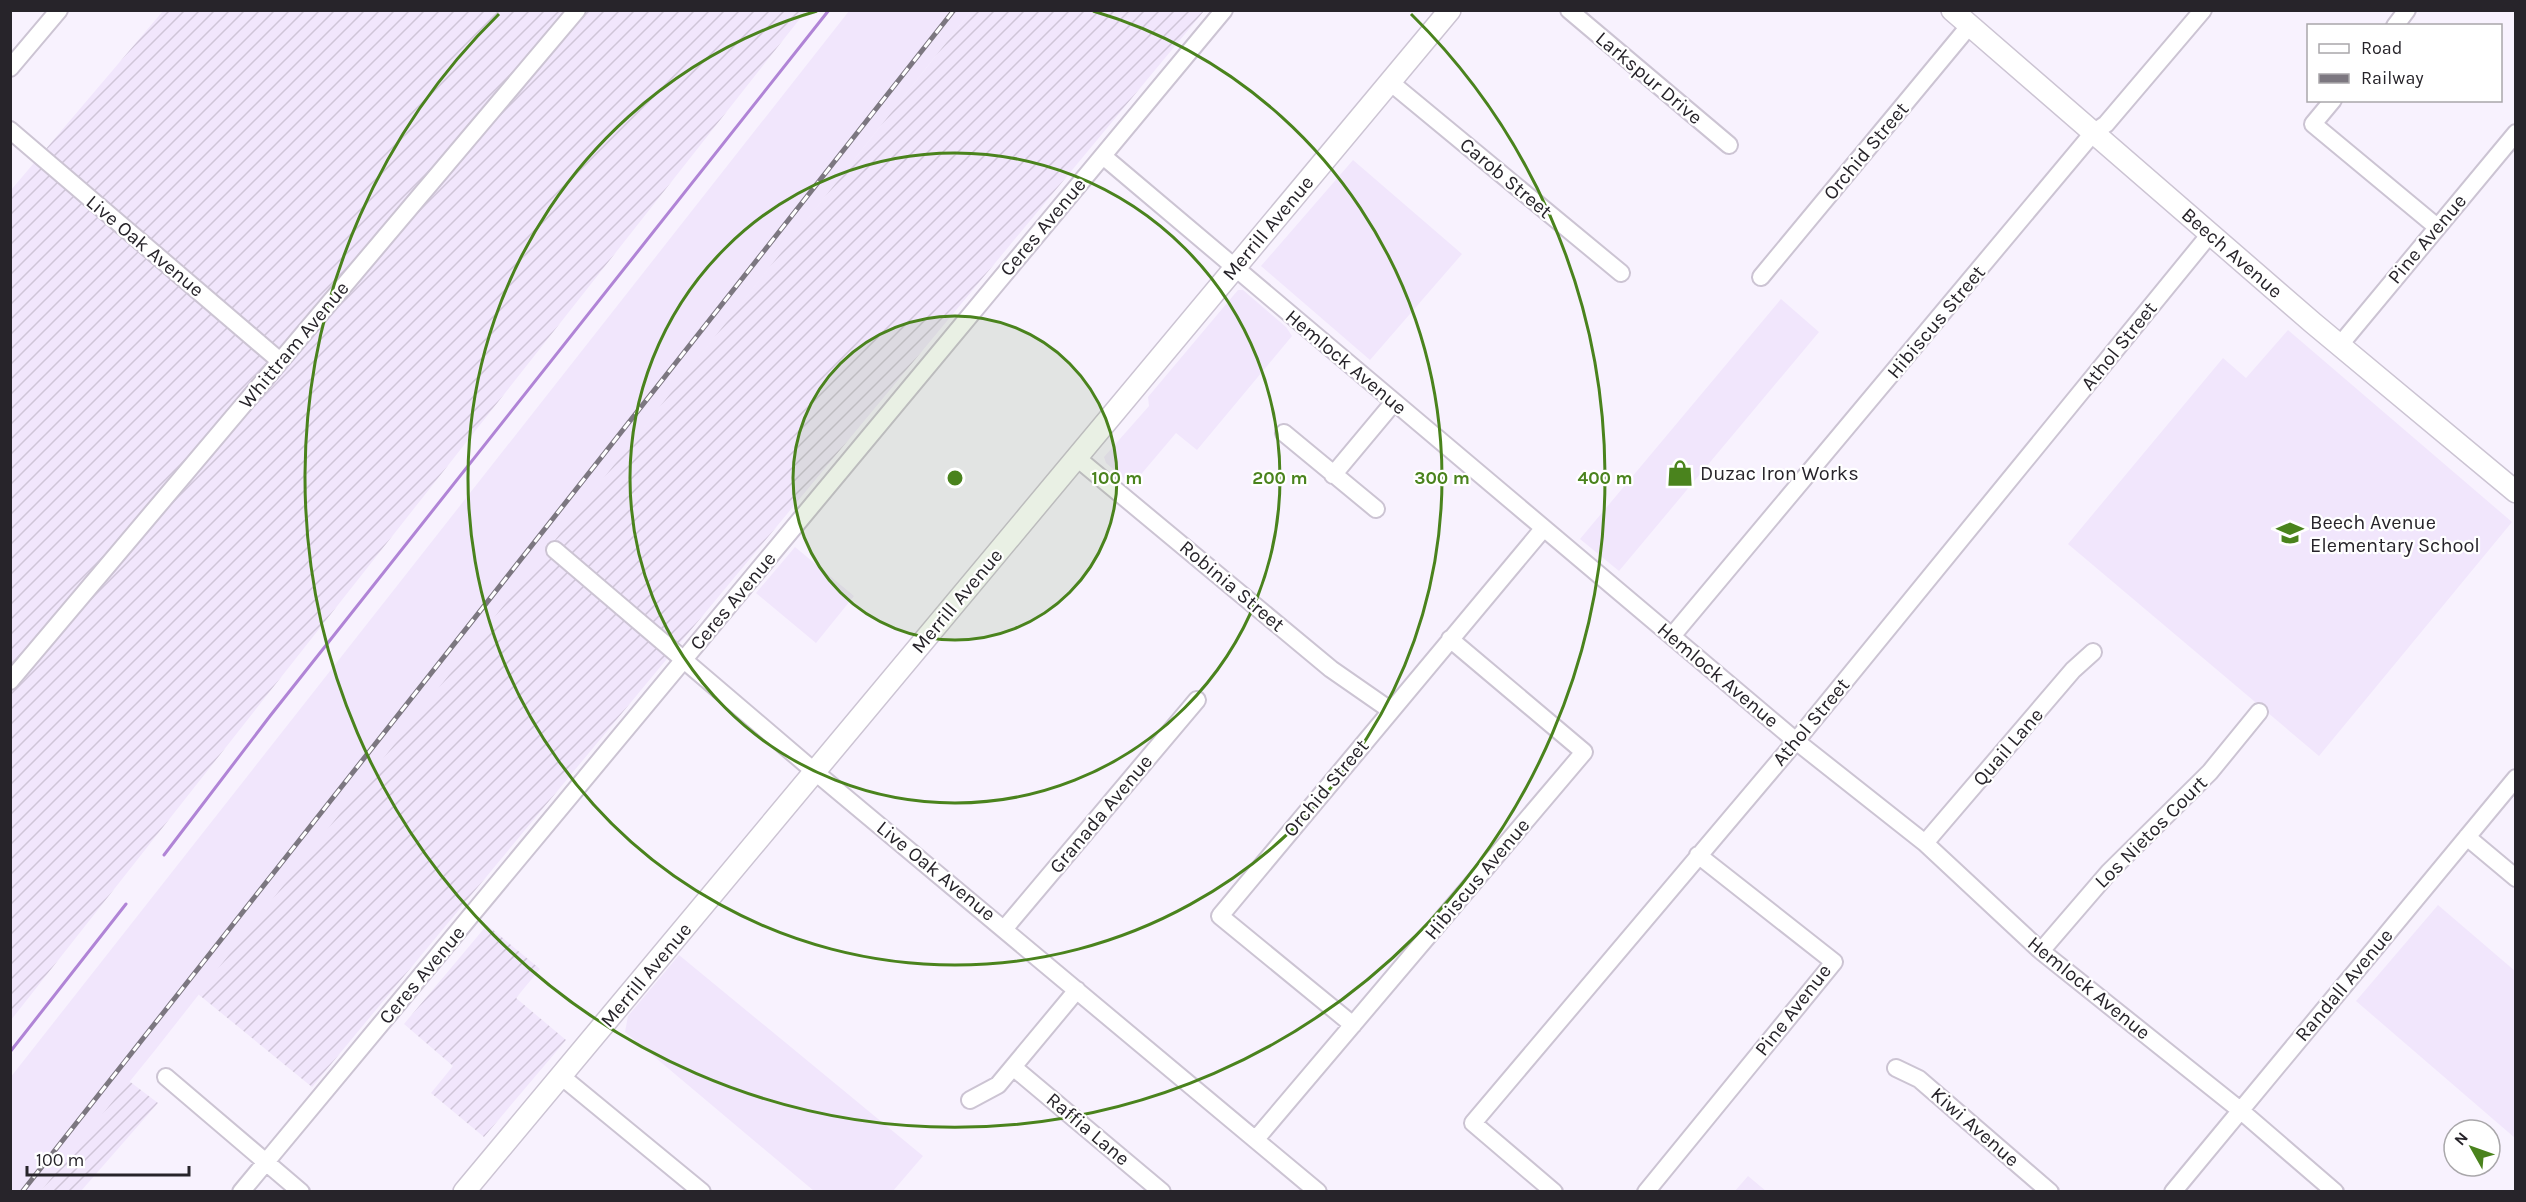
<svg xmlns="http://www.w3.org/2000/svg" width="2526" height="1202" font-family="Karla,sans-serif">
	<defs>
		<pattern id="industrial-furrows" width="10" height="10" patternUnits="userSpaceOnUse" patternTransform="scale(1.5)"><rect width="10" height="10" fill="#f1e6fc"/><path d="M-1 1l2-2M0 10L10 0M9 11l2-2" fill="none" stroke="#cfc5d8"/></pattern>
	</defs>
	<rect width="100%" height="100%" fill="#f8f2fe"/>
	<path fill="#f1e6fc" d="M849,11H971L156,1049L41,1191H11L10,1078Z
		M1353,160L1462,254L1370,360L1261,266Z
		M1238,290H1243L1286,327L1292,336L1197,450L1176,433L1132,485L1106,463L1104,457L1149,406L1148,397Z
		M1781,299L1819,332L1619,571L1580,539Z
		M2288,330L2512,522L2319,756L2068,544L2223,358L2246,378Z
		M795,547L854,596L816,643L756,593Z
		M2438,905L2515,971V1138L2356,1001Z
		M679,955L923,1156L893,1191H814L625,1032L628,1016Z
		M1748,1176L1766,1191H1735Z"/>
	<path fill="url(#industrial-furrows)" d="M163,11H806L11,1020V190Z
		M971,11H1204L312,1087L198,994Z
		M487,925L540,969L516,998L566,1040L484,1137L431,1093L453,1066L404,1024Z
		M129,1081L158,1103L81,1191H41Z"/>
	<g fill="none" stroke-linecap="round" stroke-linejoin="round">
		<path stroke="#b084d6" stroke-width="3" d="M164,855L270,716L829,10
			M10,1052L126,904"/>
		<defs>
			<path id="minor" d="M1569,10L1729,145
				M2395,26L2407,10
				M10,68L59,10
				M1390,82L1621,273
				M2333,100L2313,124L2437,227
				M10,130L280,361
				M1103,156L1796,741L1925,843L2041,951L2240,1110L2335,1192
				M1761,277L1970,25
				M2339,346L2516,133
				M1284,433L1376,509
				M1077,458L1331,669L1390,710
				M1333,475L1394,402
				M555,550L814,771L1318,1192
				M1672,636L2093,133L2106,124L2203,10
				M10,681L577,10
				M2467,837L2516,878
				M1925,843L2073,670L2093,652
				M1005,928L1197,700
				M2041,951L2109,872L2210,772L2259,712
				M1353,1025L1220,916L1543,529
				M1013,1067L1162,1192
				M1896,1068L1919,1079L2050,1192
				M561,1076L702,1192
				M166,1077L301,1192
				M970,1100L998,1085L1077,990
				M1256,1139L1584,752L1450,639
				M241,1192L1224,10
				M1554,1192L1473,1123L1796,741L2210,234
				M1646,1192L1834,962L1698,855
				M2173,1192L2516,778"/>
			<path id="major" d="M1952,10L2313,323L2516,492
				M464,1192L1450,10"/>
		</defs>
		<use href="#minor" stroke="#ccc4d3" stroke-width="20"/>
		<use href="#major" stroke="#ccc4d3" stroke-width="24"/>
		<use href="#minor" stroke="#fff" stroke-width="16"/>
		<use href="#major" stroke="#fff" stroke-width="21"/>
		<defs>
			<path id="rail" d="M22,1192L954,10"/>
		</defs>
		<use href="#rail" stroke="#7c7780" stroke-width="5"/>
		<use href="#rail" stroke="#fff" stroke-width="3" stroke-dasharray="9" stroke-linecap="butt"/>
	</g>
	<circle cx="955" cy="478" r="162" fill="#4a831d" fill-opacity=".12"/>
	<g fill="none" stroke="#4a831d" stroke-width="3">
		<circle cx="955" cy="478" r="162"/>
		<circle cx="955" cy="478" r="325"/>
		<path d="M1093 11A487 487 0 1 1 817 11"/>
		<path d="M1411 14A650 650 0 1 1 499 14"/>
	</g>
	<defs>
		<symbol id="shop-bare" viewBox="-9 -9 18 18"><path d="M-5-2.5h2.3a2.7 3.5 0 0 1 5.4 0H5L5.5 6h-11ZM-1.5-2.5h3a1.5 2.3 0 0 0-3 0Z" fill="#4a831d" stroke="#fff" stroke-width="2.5" paint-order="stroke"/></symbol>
		<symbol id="school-bare" viewBox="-9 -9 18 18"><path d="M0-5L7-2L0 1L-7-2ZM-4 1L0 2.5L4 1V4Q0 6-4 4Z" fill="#4a831d" stroke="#fff" stroke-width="2.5" paint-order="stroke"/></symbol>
	</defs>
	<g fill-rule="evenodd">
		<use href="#shop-bare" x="1661" y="454" width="38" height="38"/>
		<use href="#school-bare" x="2271" y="514" width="38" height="38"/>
	</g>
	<g text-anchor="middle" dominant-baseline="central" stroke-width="4.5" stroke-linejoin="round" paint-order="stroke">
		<g font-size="20" fill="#27242a" stroke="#fff">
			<text transform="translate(1649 78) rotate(40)">Larkspur Drive</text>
			<text transform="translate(1866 151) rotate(-50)">Orchid Street</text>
			<text transform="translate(1506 178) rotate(40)">Carob Street</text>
			<text transform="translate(1043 227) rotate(-50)">Ceres Avenue</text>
			<text transform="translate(1268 228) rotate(-50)">Merrill Avenue</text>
			<text transform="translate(2427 239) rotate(-50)">Pine Avenue</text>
			<text transform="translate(145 246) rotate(40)">Live Oak Avenue</text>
			<text transform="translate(2232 253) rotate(41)">Beech Avenue</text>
			<text transform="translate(1936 322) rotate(-50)">Hibiscus Street</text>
			<text transform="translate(294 345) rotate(-50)">Whittram Avenue</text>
			<text transform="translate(2119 346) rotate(-51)">Athol Street</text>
			<text transform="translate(1346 362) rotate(40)">Hemlock Avenue</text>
			<text transform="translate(1232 586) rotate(40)">Robinia Street</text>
			<text transform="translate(733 601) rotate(-50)">Ceres Avenue</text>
			<text transform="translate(957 601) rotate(-50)">Merrill Avenue</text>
			<text transform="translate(1718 675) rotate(40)">Hemlock Avenue</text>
			<text transform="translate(1811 722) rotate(-50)">Athol Street</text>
			<text transform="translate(2008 747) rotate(-49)">Quail Lane</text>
			<text transform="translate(1326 788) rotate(-50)">Orchid Street</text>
			<text transform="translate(1101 814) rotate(-50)">Granada Avenue</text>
			<text transform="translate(2151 832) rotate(-45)">Los Nietos Court</text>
			<text transform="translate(936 871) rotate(39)">Live Oak Avenue</text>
			<text transform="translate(1477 879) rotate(-50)">Hibiscus Avenue</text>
			<text transform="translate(422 975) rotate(-50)">Ceres Avenue</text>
			<text transform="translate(646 975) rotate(-50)">Merrill Avenue</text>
			<text transform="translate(2344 985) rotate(-50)">Randall Avenue</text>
			<text transform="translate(2089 988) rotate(39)">Hemlock Avenue</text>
			<text transform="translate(1793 1010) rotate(-52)">Pine Avenue</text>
			<text transform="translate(1975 1127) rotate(41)">Kiwi Avenue</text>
			<text transform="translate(1088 1129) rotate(40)">Raffia Lane</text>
		</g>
		<g font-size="20" fill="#27242a" stroke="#fff" text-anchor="start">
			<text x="1700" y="473">Duzac Iron Works</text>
			<text x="2310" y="522">Beech Avenue<tspan x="2310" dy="23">Elementary School</tspan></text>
		</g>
	</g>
	<circle cx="955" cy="478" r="9" fill="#4a831d" stroke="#fff" stroke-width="3"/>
	<g font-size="18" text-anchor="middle" font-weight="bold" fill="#4a831d" stroke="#fff" stroke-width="4.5" stroke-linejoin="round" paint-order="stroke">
		<text x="1117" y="484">100 m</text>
		<text x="1280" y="484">200 m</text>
		<text x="1442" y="484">300 m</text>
		<text x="1605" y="484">400 m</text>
	</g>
	<rect width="2526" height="1202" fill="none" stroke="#27242a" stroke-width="24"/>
	<rect x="2307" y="24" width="195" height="78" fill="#ffffff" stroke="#a9a7aa" stroke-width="1.5"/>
	<rect x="2319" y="44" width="30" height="9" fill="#ffffff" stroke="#a9a7aa" stroke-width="1.5"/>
	<text x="2361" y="54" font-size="18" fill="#27242a">Road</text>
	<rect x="2319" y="74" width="30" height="9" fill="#7c7780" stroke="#a9a7aa" stroke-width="1.5"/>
	<text x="2361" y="84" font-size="18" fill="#27242a">Railway</text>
	<g transform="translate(2472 1148) rotate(310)"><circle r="28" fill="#ffffff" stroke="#a9a7aa" stroke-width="1.5"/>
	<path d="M0-4.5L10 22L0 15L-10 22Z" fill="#4a831d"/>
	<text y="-9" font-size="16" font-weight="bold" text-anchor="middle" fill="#27242a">N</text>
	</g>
	<path d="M27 1166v9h162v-9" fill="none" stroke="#27242a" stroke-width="3"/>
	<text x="36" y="1166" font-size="18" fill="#27242a" stroke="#ffffff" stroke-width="4.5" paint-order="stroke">100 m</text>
</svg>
